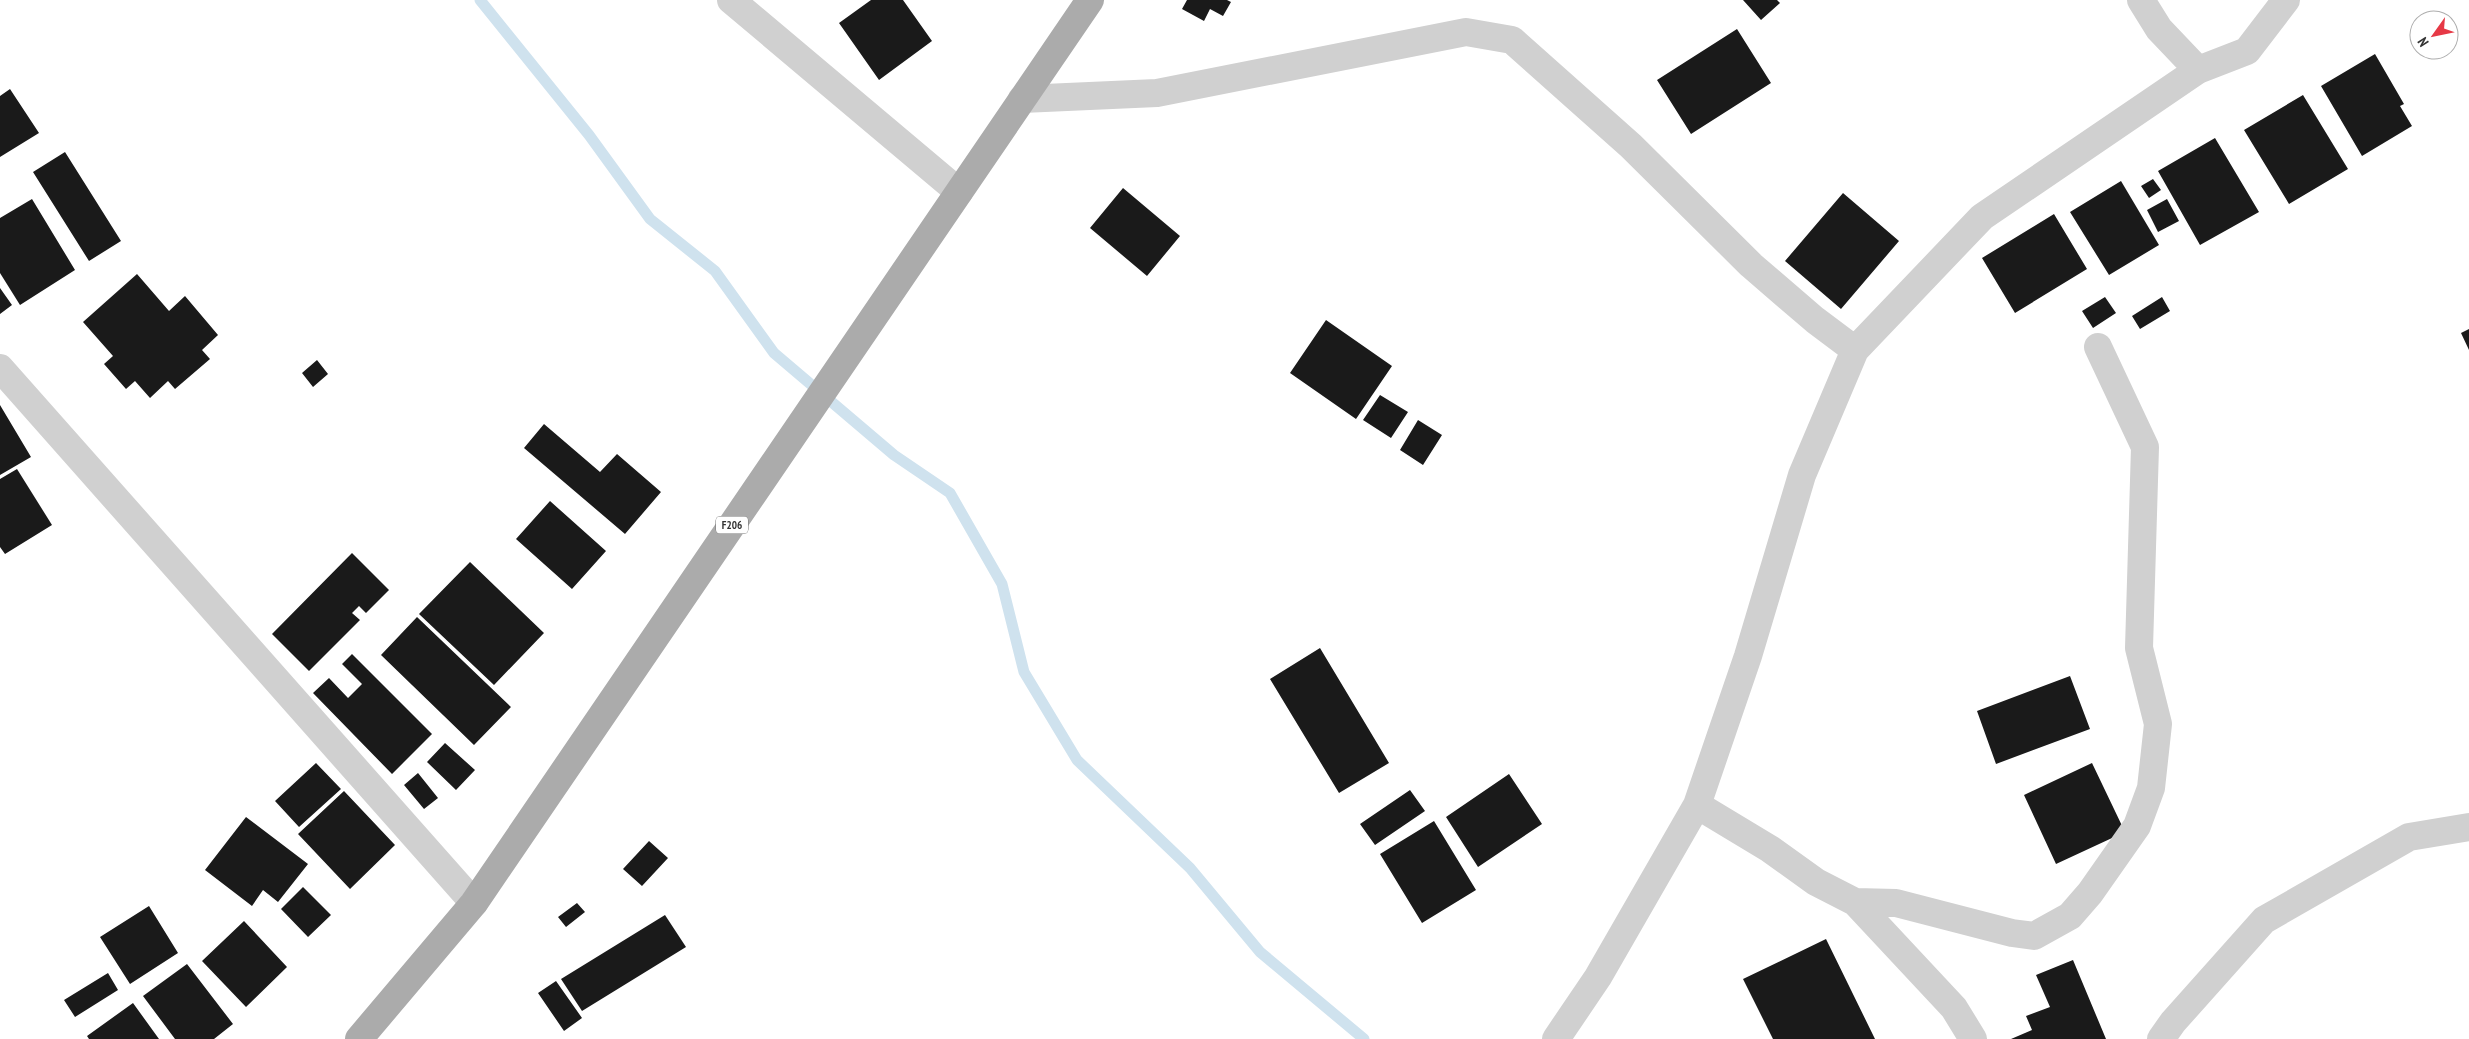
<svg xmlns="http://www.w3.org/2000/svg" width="2469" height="1039" font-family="'PT Sans Narrow',sans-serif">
	<rect width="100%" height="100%" fill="#fff"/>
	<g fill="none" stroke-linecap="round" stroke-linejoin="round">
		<path stroke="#cfe2ee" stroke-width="11" d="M480,0L589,135L650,219L715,271L774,353L894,455L950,493L1002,584L1024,672L1077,760L1190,868L1260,952L1364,1039"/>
	</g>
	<path fill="#1a1a1a" d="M871,0H903L932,41L879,80L839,23Z
		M1187,0H1227L1231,2L1223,16L1210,9L1204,21L1182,9Z
		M1743,0H1777L1780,3L1761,20Z
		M1737,29L1771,83L1691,134L1657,80Z
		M2375,54L2404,104L2400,106L2412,126L2362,156L2321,86Z
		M10,89L39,133L0,157V96Z
		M2303,95L2348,169L2289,204L2244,130Z
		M2215,138L2259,212L2200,245L2158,171Z
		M65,152L121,241L89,261L33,172Z
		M2153,179L2161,190L2149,198L2141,186Z
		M2121,181L2159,245L2109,275L2070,212Z
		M1123,188L1180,236L1147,276L1090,228Z
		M1843,193L1899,241L1841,309L1785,261Z
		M32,199L75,270L20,305L0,273V218Z
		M2167,199L2179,221L2158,232L2147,210Z
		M2054,214L2087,269L2015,313L1982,258Z
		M137,274L169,311L185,296L218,335L202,350L210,359L175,389L168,381L150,398L135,381L126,389L104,364L113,356L83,322Z
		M0,288L12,305L0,314Z
		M2105,297L2116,313L2093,328L2082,311Z
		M2162,297L2170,311L2140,329L2132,316Z
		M1326,320L1392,366L1356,419L1290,373Z
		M2469,329V350L2461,333Z
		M317,360L328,374L313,387L302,373Z
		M1380,395L1408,412L1391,438L1363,420Z
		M0,405L31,457L0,475Z
		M1418,420L1442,435L1423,465L1400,450Z
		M544,424L600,472L617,454L661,492L625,534L524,448Z
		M17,469L52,525L5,554L0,547V479Z
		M550,501L606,551L572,589L516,539Z
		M352,553L389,590L366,613L359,606L352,613L360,620L309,671L272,634Z
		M470,562L544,633L494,685L419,614Z
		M417,617L511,707L474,745L381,655Z
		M1320,648L1389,763L1339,793L1270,679Z
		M352,654L432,734L392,774L313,693L329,678L348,698L362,684L342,664Z
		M2070,676L2090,729L1996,764L1977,711Z
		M445,743L475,770L456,790L427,762Z
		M316,763L341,789L299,827L275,801Z
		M2092,763L2125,832L2056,864L2024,795Z
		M418,773L438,798L424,809L404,785Z
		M1509,774L1542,824L1478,867L1446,817Z
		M1410,790L1425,811L1375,845L1360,824Z
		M344,791L395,845L350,889L298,834Z
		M246,817L308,864L278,902L263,890L252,906L205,870Z
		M1434,821L1476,890L1422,923L1380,854Z
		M649,841L668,858L642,886L623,869Z
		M303,887L331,915L308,937L281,909Z
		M577,903L585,912L566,927L558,917Z
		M149,906L178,953L130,984L100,937Z
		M665,915L686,947L582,1011L561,979Z
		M244,921L287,967L246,1007L202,961Z
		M1826,939L1875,1039H1773L1743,979Z
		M2073,960L2106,1039H2011L2032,1030L2026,1016L2050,1007L2036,975Z
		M187,964L233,1024L214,1039H175L143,996Z
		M108,973L118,990L75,1017L64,1000Z
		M556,981L582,1018L564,1031L538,993Z
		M133,1003L159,1039H89L87,1036Z"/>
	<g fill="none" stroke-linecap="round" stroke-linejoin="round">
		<path stroke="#d0d0d0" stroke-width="28" d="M731,0L959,192
			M2141,0L2159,29L2198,70
			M1022,99L1157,93L1466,32L1512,40L1631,146L1751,265L1815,320L1855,350
			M0,368L474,903
			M1697,805L1770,849L1816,882L1855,902L1896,903L2012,933L2034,936L2070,916L2090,893L2137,826L2151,788L2158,724L2139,648L2145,447L2098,347
			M1855,902L1954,1008L1973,1039
			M1556,1039L1598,977L1697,805L1748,656L1802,475L1855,350L1982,217L2198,70L2247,51L2286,0
			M2161,1039L2173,1022L2264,920L2409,837L2469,827"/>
		<path stroke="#ababab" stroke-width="28" d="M359,1039L474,903L1090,0"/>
	</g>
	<g text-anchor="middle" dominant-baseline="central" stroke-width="5" stroke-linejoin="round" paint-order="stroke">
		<rect fill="#fff" stroke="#707070" stroke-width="1" x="716" y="516.5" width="32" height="17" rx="4"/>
		<g font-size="11" font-weight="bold" fill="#333">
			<text x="732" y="525">F206</text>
		</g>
	</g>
	<g transform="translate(2434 35) rotate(237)"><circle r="24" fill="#ffffff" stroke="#adadad"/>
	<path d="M0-4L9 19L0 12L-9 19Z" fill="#e63946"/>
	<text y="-8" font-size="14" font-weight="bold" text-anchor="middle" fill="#333333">N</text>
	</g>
</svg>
